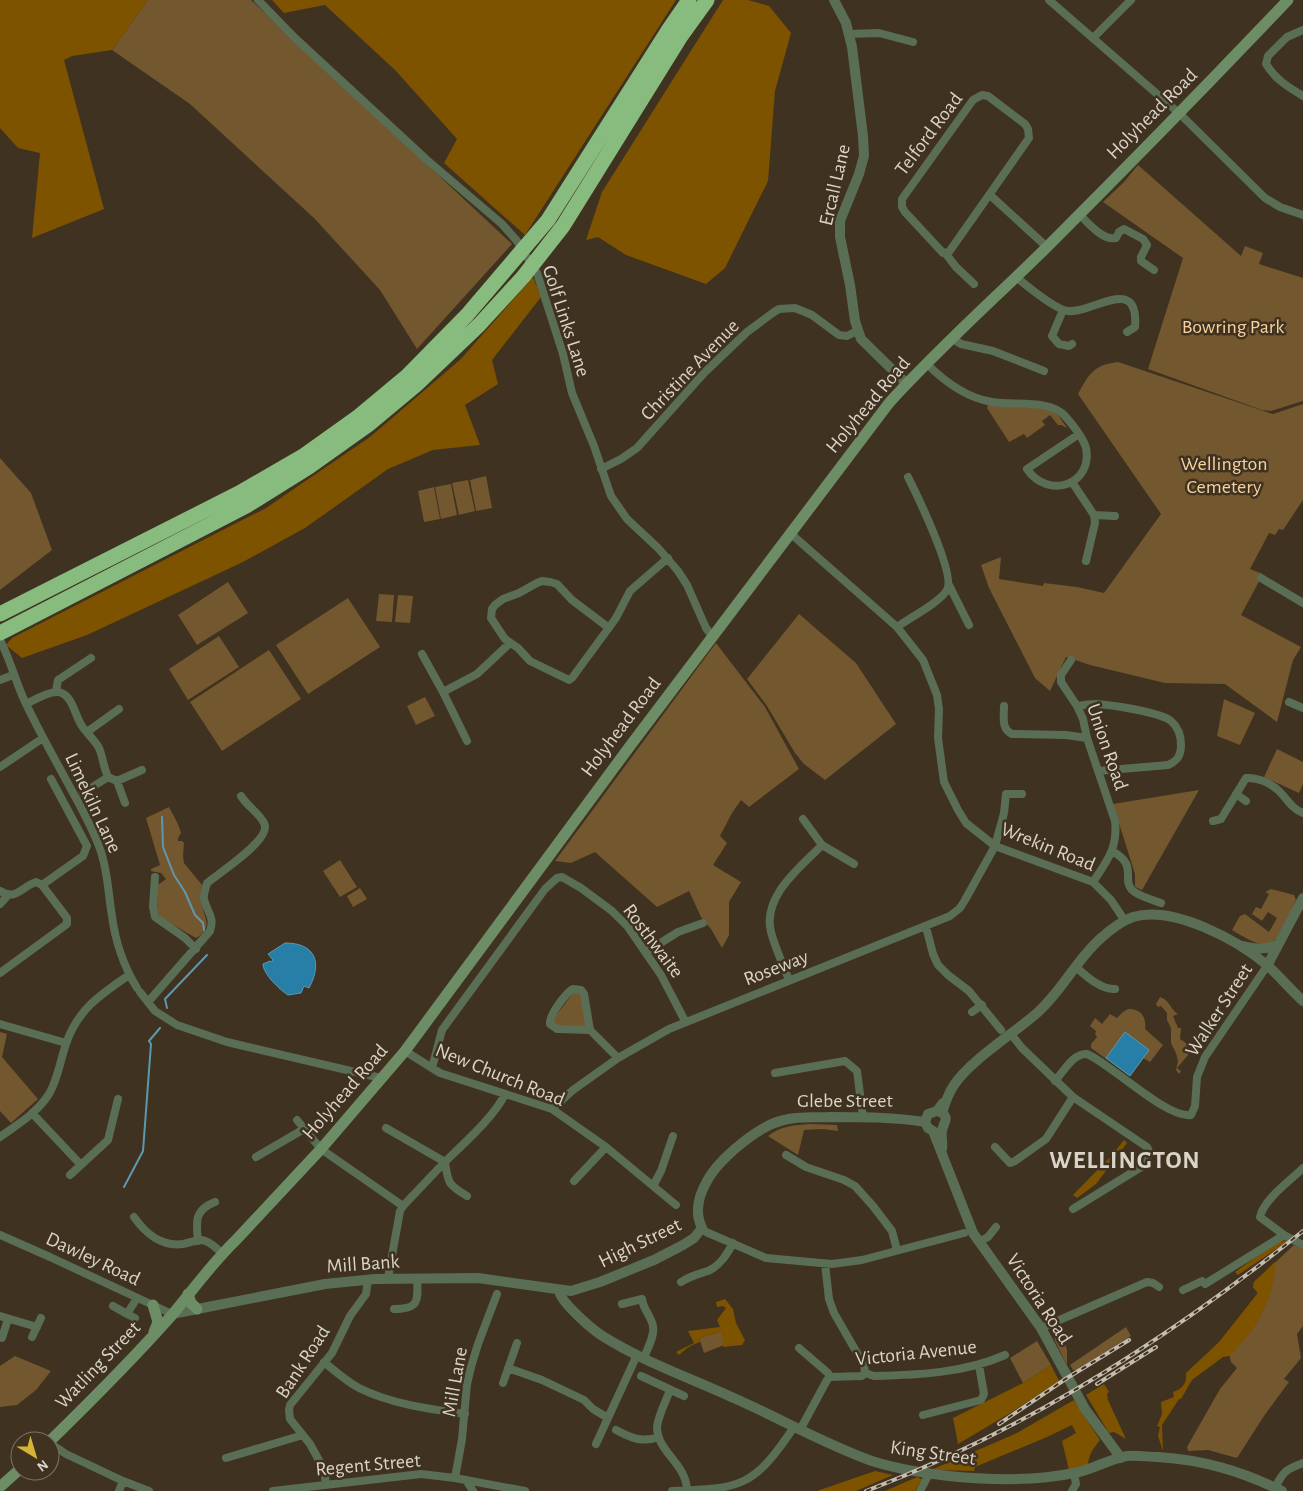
<svg xmlns="http://www.w3.org/2000/svg" width="1303" height="1491" font-family="'Alegreya Sans',sans-serif">
	<rect width="100%" height="100%" fill="#3f3220"/>
	<path fill="#73572e" d="M148,0H251L512,244L417,349L380,290L315,219L190,104L112,50Z
		M1138,165L1241,256L1245,246L1263,253L1259,264L1303,278V401L1271,411L1262,410L1148,369L1183,258L1103,202L1124,182Z
		M1118,362L1273,414L1303,404V500L1283,530L1279,529L1275,535L1269,533L1250,569L1263,574L1241,615L1301,647L1293,660L1277,722L1225,684L1165,683L1090,665L1066,657L1050,691L1035,678L989,588L981,565L1001,557L999,579L1043,586L1044,583L1077,587L1104,593L1161,514L1078,394C1089,374 1093,365 1118,362Z
		M988,405L1036,408L1056,412L1067,428L1061,425H1058L1050,415L1042,421L1045,425L1027,438L1024,434L1009,442L987,408Z
		M0,458L31,493L52,550L0,590Z
		M486,476L492,508L476,511L470,480Z
		M468,480L475,511L459,515L452,483Z
		M451,484L457,515L441,519L435,487Z
		M434,487L440,519L424,522L418,491Z
		M228,582L248,613L197,645L178,615Z
		M379,594L394,595L392,622L376,621Z
		M398,595L413,596L410,623L395,622Z
		M348,598L380,647L308,694L276,645Z
		M799,614L856,663L896,724L825,780L804,764L795,753L767,706L747,679Z
		M219,636L239,667L188,700L169,669Z
		M716,643L765,707L799,769L749,807L741,800L732,813L720,836L727,843L713,865L741,882L729,902V935L722,948L711,929L701,917L689,891L657,907L595,852L571,863L555,861Z
		M269,650L301,699L222,751L190,702Z
		M425,697L435,716L416,725L407,706Z
		M1224,699L1255,713L1240,745L1217,736Z
		M1277,749L1303,762V784L1299,793L1264,777Z
		M1199,790L1142,890L1135,887V874L1113,804Z
		M169,807C173,815 179,824 181,833L178,838V841H182L184,843L183,856L184,863L202,885C201,890 200,896 201,902C204,918 214,927 196,938L161,918L157,912L158,885L166,879L161,873L151,871V869L160,865L146,818Z
		M340,860L357,887L340,897L323,871Z
		M360,888L367,899L353,907L347,896Z
		M1271,889L1294,895L1296,900C1291,910 1279,943 1268,945C1258,946 1240,935 1232,930L1240,916L1245,914L1269,932L1277,918L1268,912L1262,921L1252,914L1256,907L1261,909L1269,894L1265,892Z
		M574,992L580,993L585,1010L586,1027L558,1026L554,1023V1018Z
		M1160,997C1170,1000 1170,1009 1178,1014L1173,1016L1178,1028H1181L1180,1039L1189,1045L1188,1055L1177,1068L1181,1071L1179,1074L1176,1070L1178,1061L1176,1053L1171,1043V1028L1167,1020V1013L1161,1006L1158,1007L1156,1004Z
		M1128,1009C1140,1008 1147,1017 1145,1029L1163,1045L1150,1062L1143,1058L1130,1076L1091,1048V1044L1097,1037L1095,1034L1096,1031L1090,1026L1095,1018L1102,1024L1110,1014L1117,1018L1123,1012Z
		M0,1032L7,1034L2,1057L38,1099L11,1123L0,1111Z
		M810,1124L837,1125L838,1131L822,1129L804,1130L798,1155L768,1136C781,1126 794,1125 810,1124Z
		M1294,1245L1303,1249V1326L1297,1334L1301,1358L1284,1379L1289,1382L1264,1416L1237,1458L1208,1450L1188,1451L1187,1447L1220,1389L1237,1368L1231,1362L1225,1335L1258,1293L1253,1287L1254,1282Z
		M1126,1327L1131,1336L1077,1370H1073L1070,1365Z
		M722,1331L724,1345L704,1353L699,1338Z
		M1055,1333L1063,1337L1067,1350V1365L1055,1341L1054,1335Z
		M1037,1341L1051,1365L1023,1383L1010,1358Z
		M15,1356L51,1371L36,1390L17,1405L0,1407V1366Z"/>
	<path fill="#7d5300" d="M0,0H148L112,50L72,56L64,60L104,209L32,238L40,153L18,148L0,128Z
		M272,0H676L525,235L444,163L457,139L396,71L325,5L284,13Z
		M723,0H748L769,6L791,33L775,91L768,181L725,268L706,284L626,255L598,237L586,240L602,192Z
		M533,277L541,297L492,360L498,384L465,405L480,445L433,450L388,469L305,528L243,562L87,635L22,658L6,645L12,638L266,508L370,437L461,359Z
		M1124,1140L1127,1143L1096,1184L1077,1198L1073,1195L1112,1155L1111,1153L1114,1149L1116,1150Z
		M1286,1240L1288,1241L1238,1275L1235,1272L1274,1244Z
		M1275,1262C1276,1284 1265,1311 1253,1329C1246,1339 1237,1347 1230,1356L1223,1357L1192,1380L1181,1399H1179L1162,1425L1163,1451L1158,1436L1160,1427L1157,1426L1162,1414L1161,1402L1174,1397L1173,1392C1183,1389 1187,1383 1186,1373L1219,1342L1258,1293L1253,1287L1254,1282Z
		M725,1299L733,1309L736,1323L745,1340L742,1345L723,1347L722,1331L699,1338L700,1342C691,1345 687,1348 679,1355L676,1352L694,1343L688,1331L720,1327L717,1320L726,1308L723,1306L717,1307L716,1302Z
		M1051,1365L1059,1381L1012,1412L958,1444L953,1418L1023,1383Z
		M1104,1384L1109,1392L1107,1394L1108,1400L1126,1439L1114,1432L1109,1433L1086,1395Z
		M1074,1400L1100,1440C1093,1449 1088,1455 1088,1467L1069,1470L1062,1441L1076,1433L1072,1425L1047,1437L975,1467L974,1471L931,1470L1015,1434Z
		M875,1471L893,1475L856,1491H817Z
		M917,1477L922,1479L915,1491H885Z"/>
	<path fill="#277ea6" stroke="#5d98b0" d="M285,943C317,943 322,964 309,988L304,986L301,993L288,995C280,990 263,974 263,964L270,961L272,962L273,960L268,954Z
		M1125,1032L1149,1050L1130,1076L1106,1058Z"/>
	<g fill="none" stroke-linecap="round" stroke-linejoin="round">
		<path stroke="#5d98b0" stroke-width="2" d="M162,817L163,847L174,875L185,892L195,915L203,923L204,930
			M167,1008L165,999L207,955
			M124,1187L143,1151L151,1044L149,1041L160,1028"/>
		<path stroke="#596e55" stroke-width="8" d="M258,0L295,38L427,160L502,224L517,241L537,273L563,354L572,393L594,446L611,496L627,519L658,548L678,571L687,585L706,628L712,636
			M1049,0L1180,114L1265,198L1280,207L1303,215
			M1303,30L1287,37L1268,56L1266,64C1275,79 1288,87 1303,96
			M849,34L879,33L913,42
			M1093,38L1131,0
			M982,95L988,96L1025,124L1028,129L1029,138L949,252L943,253L905,212L902,207V199L973,100Z
			M990,195L1047,247
			M1079,214C1088,223 1103,241 1116,238L1119,232L1124,229L1143,239L1147,245L1141,257V261L1154,270
			M946,254L956,267L974,284
			M1016,277C1027,286 1056,310 1068,311C1092,314 1139,273 1135,327L1127,332
			M1063,310L1052,336L1059,344L1069,346L1072,344
			M953,339L961,344L993,351L1044,371
			M927,364C944,381 967,398 992,402C1012,406 1051,399 1065,416C1072,424 1083,437 1086,448C1093,485 1048,500 1027,469L1079,434
			M601,469L621,459L637,448L704,373L747,332L774,312L779,309L795,308L812,315L839,335L847,336L857,331
			M1072,482L1094,515L1095,523L1086,561
			M1094,515L1115,516
			M790,533L897,627L923,660L937,695L939,709L938,738L944,782L958,810L966,823L995,846L1093,882L1111,900L1125,921
			M1261,578L1303,603
			M949,585L969,625
			M897,627C911,617 939,603 947,590C956,575 917,495 908,477
			M609,628L572,600L557,584L550,582L542,581L537,583L519,593L503,599L495,605L492,609L491,618L505,639L518,648L530,661L569,680L572,678L616,618L630,591L668,558
			M0,640C11,661 16,684 27,706C41,735 57,763 72,791C82,809 93,829 100,849C108,871 108,893 112,916C115,940 124,967 137,988
			M422,654L443,692
			M1071,660L1061,675V682L1077,706L1083,719L1087,738L1115,821C1118,848 1107,861 1093,882
			M0,680L13,675
			M56,691L58,680L91,658
			M1289,702L1303,708
			M26,704C34,700 49,691 58,692C73,694 75,717 82,726C87,734 94,739 99,748C103,757 103,766 108,777L117,781L125,803
			M1004,706C1004,717 1001,729 1012,734L1066,735L1087,738
			M1077,706C1083,705 1090,704 1096,704C1112,705 1160,712 1171,721C1178,727 1181,736 1181,745C1181,756 1177,761 1168,765L1098,771
			M87,732L119,709
			M467,741L443,692L477,674L510,643
			M0,767L43,738
			M117,781L142,770
			M83,793L108,777
			M1236,794L1246,801
			M803,819L822,845L854,864
			M1213,821L1221,819L1246,778C1257,777 1271,783 1279,791C1288,800 1291,808 1303,813
			M1112,851C1139,866 1121,878 1132,890C1138,896 1153,900 1161,903
			M155,877L153,907L155,917L185,938L196,949
			M42,885L83,856L87,846L51,779
			M0,891C17,901 21,887 36,882L42,885L67,918V924L0,973
			M0,904L8,895
			M926,927L933,954L938,965L948,975L969,991L1001,1030
			M646,952L678,932L703,923
			M1076,967C1086,976 1101,990 1115,989
			M789,980C783,964 775,948 771,932C762,896 800,868 822,845
			M140,992L155,1011L177,1025L227,1042L381,1078
			M148,1002L210,931C215,916 207,913 204,899C203,894 206,888 207,883C219,873 273,839 264,823C259,813 248,807 241,796
			M972,1012L982,1005
			M0,1024L66,1043
			M590,1030L557,1029L550,1024C549,1015 565,994 573,989L581,990L584,994L590,1030L618,1058
			M1011,1034L1022,1048L1073,1097L1147,1147L1149,1151L1146,1164L1073,1209
			M405,1051L440,1073L552,1109L606,1147L676,1205
			M432,1068L442,1030L545,889L557,878L562,877L581,888L612,911L628,927L661,975L685,1021
			M775,1073L845,1061L857,1071L863,1117
			M1055,1081C1064,1071 1073,1053 1087,1054C1111,1064 1167,1119 1191,1115L1195,1106L1197,1077L1205,1057L1267,966
			M552,1109L573,1090L618,1058L669,1029L950,916L960,908L965,900L995,846L1004,813L1006,794H1022
			M32,1113L81,1165
			M297,1120L321,1149L403,1206L400,1211L388,1278
			M386,1128L445,1162
			M0,1137C18,1124 37,1113 49,1094C58,1079 60,1061 66,1044C77,1010 101,994 129,975
			M995,1147L1010,1163L1015,1161L1046,1139L1073,1097
			M786,1155L806,1167L844,1180L855,1186L873,1206L892,1231L897,1250
			M256,1157L304,1129
			M1303,1168C1290,1181 1264,1199 1260,1217L1284,1235L1303,1245
			M70,1175L108,1140L118,1099
			M574,1181L606,1147
			M653,1186L661,1171L673,1136
			M467,1196C448,1185 448,1183 445,1162C463,1144 495,1116 505,1094
			M403,1206L440,1167
			M134,1217C146,1234 161,1247 183,1244C189,1243 196,1240 202,1240C210,1241 217,1249 222,1253
			M702,1228L706,1232L766,1258L832,1264L862,1260L964,1233
			M0,1235L50,1257L172,1314
			M198,1241C196,1222 194,1210 215,1202
			M979,1242L988,1237L996,1227
			M825,1264L829,1299L834,1313L864,1365L865,1373
			M681,1282C690,1276 698,1274 708,1271C721,1265 727,1254 733,1243
			M1183,1290L1202,1281L1205,1284L1284,1235
			M622,1304L642,1299C643,1309 651,1316 653,1326C655,1336 647,1349 644,1358
			M113,1306L127,1314
			M394,1309C420,1309 418,1300 417,1278
			M0,1316L37,1327
			M135,1318L127,1314L137,1298
			M1041,1328L1147,1282L1153,1283L1159,1287
			M32,1337L41,1318
			M2,1338L8,1319
			M799,1348L828,1373L830,1377
			M324,1362C335,1371 346,1381 359,1388C391,1404 429,1409 465,1414
			M508,1368L542,1380L584,1400L593,1409L608,1418
			M641,1376L684,1396
			M503,1383L517,1343
			M670,1390C666,1401 658,1416 657,1427C657,1452 686,1463 687,1490
			M923,1415L981,1400L984,1394L979,1365
			M616,1430C631,1438 642,1443 659,1437
			M800,1430L827,1380L830,1377L862,1376L865,1373L874,1376C917,1375 965,1373 1005,1355
			M50,1443L66,1454L123,1481L149,1491
			M596,1444L637,1355
			M226,1458L303,1435
			M455,1478L462,1439L467,1384L471,1367L478,1344L497,1294
			M466,1480L473,1491
			M326,1485L325,1476L321,1464L310,1444L290,1419L289,1410L290,1405L332,1353L350,1316L366,1294L368,1279
			M1275,1488C1283,1471 1287,1469 1303,1463
			M119,1491L123,1481
			M273,1491L421,1474L455,1478L525,1491
			M672,1491C741,1489 754,1487 794,1427
			M920,1491L929,1474
			M1072,1491L1076,1484L1074,1473"/>
		<path stroke="#596e55" stroke-width="10" d="M834,0L846,23L852,47L863,136L864,156L859,174L840,221V237L850,285L855,321L861,339L907,384
			M1243,946C1256,949 1265,950 1278,945
			M1267,966L1303,898
			M943,1103L937,1111L928,1114L925,1122L928,1128L933,1131L973,1233L1041,1328L1085,1409L1121,1458
			M938,1111C952,1117 943,1122 942,1131C941,1137 943,1143 942,1149
			M942,1113C945,1103 948,1094 954,1085C971,1060 1013,1034 1037,1013C1062,991 1076,960 1101,938C1110,930 1121,921 1133,917C1173,905 1238,940 1268,966C1280,977 1291,990 1303,1001
			M559,1290C559,1301 592,1329 601,1335C643,1362 691,1378 736,1399C781,1419 825,1444 872,1461C897,1469 923,1473 949,1476C988,1480 1036,1481 1074,1473C1092,1470 1109,1459 1127,1456C1137,1455 1148,1457 1158,1457C1204,1460 1241,1471 1282,1491
			M172,1314L325,1284L375,1279L478,1278L571,1291L600,1282L654,1260L683,1245L694,1238L702,1228C694,1212 699,1195 707,1181C719,1159 759,1125 784,1120C799,1116 814,1118 830,1117C862,1117 894,1117 925,1122"/>
		<path stroke="#6c8d66" stroke-width="11" d="M188,1294L191,1303L197,1309
			M153,1305L158,1322L154,1332
			M50,1441C91,1401 133,1359 172,1315C193,1290 212,1263 236,1240L321,1149L405,1051L630,746L889,403C938,349 993,300 1045,249C1127,167 1208,84 1288,0
			M0,1487L20,1469"/>
		<path stroke="#88bb7e" stroke-width="15" d="M0,614L239,493L303,456L359,416L407,376L467,315L548,220L669,29L689,0
			M0,633L248,505L309,467L368,425L416,385L479,325L523,277L563,226L681,36L707,0"/>
		<defs>
			<path id="rail" d="M1097,1384L1156,1347
				M999,1424L1067,1378L1129,1340
				M866,1491C1025,1431 1171,1337 1303,1231"/>
		</defs>
		<use href="#rail" stroke="#c6bdb1" stroke-width="4"/>
		<use href="#rail" stroke="#3f3220" stroke-width="2" stroke-dasharray="5.5" stroke-linecap="butt"/>
	</g>
	<g text-anchor="middle" dominant-baseline="central" stroke-width="5" stroke-linejoin="round" paint-order="stroke">
		<g font-size="20" fill="#dcd3c8" stroke="#3f3220">
			<text transform="translate(1152 114) rotate(-45)">Holyhead Road</text>
			<text transform="translate(929 134) rotate(-53)">Telford Road</text>
			<text transform="translate(835 185) rotate(-77)">Ercall Lane</text>
			<text transform="translate(566 321) rotate(72)">Golf Links Lane</text>
			<text transform="translate(690 370) rotate(-46)">Christine Avenue</text>
			<text transform="translate(868 405) rotate(-50)">Holyhead Road</text>
			<text transform="translate(621 727) rotate(-53)">Holyhead Road</text>
			<text transform="translate(1107 747) rotate(71)">Union Road</text>
			<text transform="translate(93 803) rotate(65)">Limekiln Lane</text>
			<text transform="translate(1048 847) rotate(22)">Wrekin Road</text>
			<text transform="translate(653 941) rotate(53)">Rosthwaite</text>
			<text transform="translate(776 968) rotate(-21)">Roseway</text>
			<text transform="translate(1219 1010) rotate(-57)">Walker Street</text>
			<text transform="translate(500 1075) rotate(22)">New Church Road</text>
			<text transform="translate(345 1092) rotate(-49)">Holyhead Road</text>
			<text x="845" y="1101">Glebe Street</text>
			<text transform="translate(640 1243) rotate(-26)">High Street</text>
			<text transform="translate(93 1259) rotate(25)">Dawley Road</text>
			<text transform="translate(363 1264) rotate(-4)">Mill Bank</text>
			<text transform="translate(1039 1299) rotate(57)">Victoria Road</text>
			<text transform="translate(916 1353) rotate(-6)">Victoria Avenue</text>
			<text transform="translate(303 1362) rotate(-57)">Bank Road</text>
			<text transform="translate(98 1365) rotate(-46)">Watling Street</text>
			<text transform="translate(455 1382) rotate(-80)">Mill Lane</text>
			<text transform="translate(933 1453) rotate(8)">King Street</text>
			<text transform="translate(368 1465) rotate(-5)">Regent Street</text>
		</g>
		<g font-size="20" fill="#f7d29e" stroke="#3f3220">
			<text x="1233" y="327">Bowring Park</text>
			<text x="1224" y="464">Wellington<tspan x="1224" dy="23">Cemetery</tspan></text>
		</g>
		<g font-size="25" font-weight="bold" letter-spacing="1" fill="#dcd3c8" stroke="#3f3220">
			<text x="1125" y="1160">WELLINGTON</text>
		</g>
	</g>
	<g transform="translate(35 1456) rotate(142)"><circle r="24" fill="#3f3220" stroke="#7e7263"/>
	<path d="M0-4L9 19L0 12L-9 19Z" fill="#d5b535"/>
	<text y="-8" font-size="14" font-weight="bold" text-anchor="middle" fill="#dcd3c8">N</text>
	</g>
</svg>
